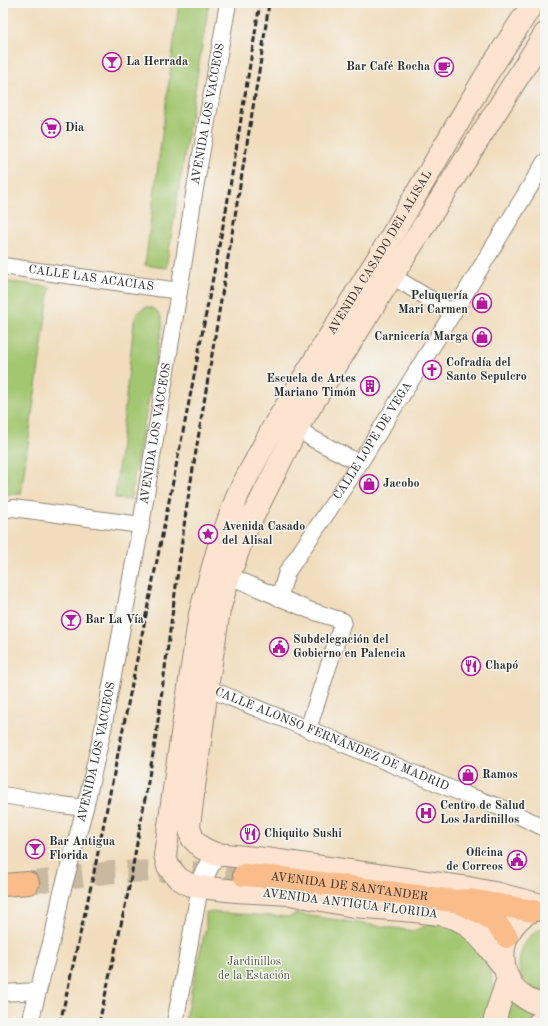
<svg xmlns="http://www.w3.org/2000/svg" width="548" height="1026" font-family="'Old Standard TT',serif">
	<rect width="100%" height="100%" fill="#f6f6f2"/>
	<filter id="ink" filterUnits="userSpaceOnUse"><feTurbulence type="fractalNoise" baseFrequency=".025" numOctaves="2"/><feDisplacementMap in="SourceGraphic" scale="8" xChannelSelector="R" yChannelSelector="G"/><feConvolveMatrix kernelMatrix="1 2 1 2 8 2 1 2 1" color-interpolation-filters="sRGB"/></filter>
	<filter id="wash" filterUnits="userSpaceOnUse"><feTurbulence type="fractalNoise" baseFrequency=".012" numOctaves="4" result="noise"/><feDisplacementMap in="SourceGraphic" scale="16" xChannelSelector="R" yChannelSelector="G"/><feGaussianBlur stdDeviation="0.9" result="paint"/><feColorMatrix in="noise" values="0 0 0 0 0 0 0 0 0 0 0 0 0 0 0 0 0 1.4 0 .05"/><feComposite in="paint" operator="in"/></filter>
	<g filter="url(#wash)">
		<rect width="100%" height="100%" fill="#f1ddbd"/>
		<path fill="#a3c670" stroke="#67784e" d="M179,3H209L166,268L145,265Z
			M3,281L50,287L21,494H3Z
			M147,307C158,308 164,317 162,328L130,500L115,498L134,322C137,312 137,311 147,307Z
			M206,912L289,917L296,914L414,931L429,924L456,925L487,957L495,992L487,1023H184L206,927Z
			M545,926V993C516,989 513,960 528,939C532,933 539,930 545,926Z
			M509,1000L524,1011L537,1018L528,1023H502Z"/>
	</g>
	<g filter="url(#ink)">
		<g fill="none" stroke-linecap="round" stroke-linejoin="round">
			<path stroke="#c9b9a0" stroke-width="22" stroke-dasharray="22 11" stroke-linecap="butt" d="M28,883L112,872L176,871L244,875"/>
			<defs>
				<g id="minor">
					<path id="s1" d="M3,266L179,291"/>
					<path d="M392,276L453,313"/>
					<path d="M297,428L313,439L359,463"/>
					<path d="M3,510L13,508L141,525"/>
					<path d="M220,572L309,610L343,621L308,729"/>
					<path id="s2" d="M279,598L287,572L349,480L464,295L545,162"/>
					<path id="s3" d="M207,688L308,729L466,795L505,809L545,828"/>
					<path d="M3,795L62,805L85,808"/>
					<path d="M3,993L38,991"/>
					<path id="s4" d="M30,1023L38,991L54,932L61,896L85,808L103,729L141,525L185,254L194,194L228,3"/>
					<path d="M175,1023L200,887"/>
				</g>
				<path id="tertiary" d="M200,887L202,879L215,854"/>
				<g id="secondary">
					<path d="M545,34L392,276L297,428L244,534L229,576L219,610L207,688L189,825L192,838L202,848L215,854L265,859L468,888L499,894L545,906"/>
					<path d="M545,907C489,917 490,997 545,1005"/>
					<path id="s5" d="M504,967L485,943L474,931L464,923L455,918L440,914L415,911L354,906L290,894L236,891L200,887L188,884L178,878L168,866L165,855L176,774L200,614L218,549L238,494L275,424L388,242L485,77L533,3"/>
					<path d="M494,1023L498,1008L508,978"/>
					<path d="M539,1023L545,1020"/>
				</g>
				<g id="trunk">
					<path id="s6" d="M244,875L282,878L454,901L470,900L533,911"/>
					<path d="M3,885L28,883"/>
					<path d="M464,905L482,913L495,922L507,937"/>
				</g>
			</defs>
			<use href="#minor" stroke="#8e8474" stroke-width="18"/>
			<use href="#tertiary" stroke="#8e8474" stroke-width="22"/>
			<use href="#secondary" stroke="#8e8474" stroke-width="24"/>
			<use href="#trunk" stroke="#8e8474" stroke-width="24"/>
			<use href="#minor" stroke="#fff" stroke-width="16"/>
			<use href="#tertiary" stroke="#fff" stroke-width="20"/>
			<use href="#secondary" stroke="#fde4d0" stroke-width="22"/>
			<use href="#trunk" stroke="#f9bc8a" stroke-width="22"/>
			<path stroke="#2b2b2b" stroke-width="3" stroke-dasharray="6 3" stroke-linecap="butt" d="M60,1023L93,877L187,412L227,205L260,3
				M99,1023L128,893L155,743L186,511L261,59L269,3"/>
		</g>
	</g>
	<defs>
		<symbol id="bar-ring" viewBox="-11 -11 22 22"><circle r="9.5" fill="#f6f6f2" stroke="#b5179e" stroke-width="1.5"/><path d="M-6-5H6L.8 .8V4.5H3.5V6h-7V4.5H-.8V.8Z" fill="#b5179e"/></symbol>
		<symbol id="cafe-ring" viewBox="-11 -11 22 22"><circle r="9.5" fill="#f6f6f2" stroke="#b5179e" stroke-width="1.5"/><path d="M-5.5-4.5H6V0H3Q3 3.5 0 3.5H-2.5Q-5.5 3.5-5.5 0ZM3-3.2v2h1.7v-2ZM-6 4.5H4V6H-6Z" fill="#b5179e"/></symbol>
		<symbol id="supermarket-ring" viewBox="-11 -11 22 22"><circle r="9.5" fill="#f6f6f2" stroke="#b5179e" stroke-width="1.5"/><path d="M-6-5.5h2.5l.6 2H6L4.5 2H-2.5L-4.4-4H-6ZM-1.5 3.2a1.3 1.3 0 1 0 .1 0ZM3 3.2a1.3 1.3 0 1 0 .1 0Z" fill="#b5179e"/></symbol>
		<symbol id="shop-ring" viewBox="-11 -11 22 22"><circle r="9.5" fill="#f6f6f2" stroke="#b5179e" stroke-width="1.5"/><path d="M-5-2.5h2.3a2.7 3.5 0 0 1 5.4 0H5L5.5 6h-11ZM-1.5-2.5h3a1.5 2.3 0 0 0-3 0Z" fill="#b5179e"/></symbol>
		<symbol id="church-ring" viewBox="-11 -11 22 22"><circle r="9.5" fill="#f6f6f2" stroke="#b5179e" stroke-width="1.5"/><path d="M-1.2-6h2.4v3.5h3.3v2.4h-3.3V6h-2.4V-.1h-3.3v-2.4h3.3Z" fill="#b5179e"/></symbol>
		<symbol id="building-ring" viewBox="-11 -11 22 22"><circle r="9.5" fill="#f6f6f2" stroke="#b5179e" stroke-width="1.5"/><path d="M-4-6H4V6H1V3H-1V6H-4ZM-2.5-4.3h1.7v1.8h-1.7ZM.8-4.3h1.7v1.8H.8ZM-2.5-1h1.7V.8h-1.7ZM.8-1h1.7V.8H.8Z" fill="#b5179e"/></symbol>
		<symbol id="sight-ring" viewBox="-11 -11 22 22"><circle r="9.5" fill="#f6f6f2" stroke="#b5179e" stroke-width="1.5"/><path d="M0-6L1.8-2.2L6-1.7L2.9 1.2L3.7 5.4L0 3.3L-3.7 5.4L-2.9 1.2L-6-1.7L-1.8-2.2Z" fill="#b5179e"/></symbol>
		<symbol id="civic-ring" viewBox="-11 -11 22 22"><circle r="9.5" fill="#f6f6f2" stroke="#b5179e" stroke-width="1.5"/><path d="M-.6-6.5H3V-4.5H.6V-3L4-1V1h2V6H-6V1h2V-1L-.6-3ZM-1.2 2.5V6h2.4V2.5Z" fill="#b5179e"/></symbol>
		<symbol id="restaurant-ring" viewBox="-11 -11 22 22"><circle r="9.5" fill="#f6f6f2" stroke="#b5179e" stroke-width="1.5"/><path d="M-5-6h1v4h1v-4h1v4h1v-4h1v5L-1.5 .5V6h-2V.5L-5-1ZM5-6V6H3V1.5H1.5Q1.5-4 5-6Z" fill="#b5179e"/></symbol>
		<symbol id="hospital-ring" viewBox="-11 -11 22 22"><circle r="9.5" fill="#f6f6f2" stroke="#b5179e" stroke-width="1.5"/><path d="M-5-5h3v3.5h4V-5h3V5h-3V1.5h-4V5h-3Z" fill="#b5179e"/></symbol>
	</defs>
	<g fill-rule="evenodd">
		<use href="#bar-ring" x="101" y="51" width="22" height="22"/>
		<use href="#cafe-ring" x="433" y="56" width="22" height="22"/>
		<use href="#supermarket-ring" x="40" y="117" width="22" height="22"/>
		<use href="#shop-ring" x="471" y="292" width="22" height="22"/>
		<use href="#shop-ring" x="471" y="326" width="22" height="22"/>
		<use href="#church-ring" x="421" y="359" width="22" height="22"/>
		<use href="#building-ring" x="359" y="375" width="22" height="22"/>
		<use href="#shop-ring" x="358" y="473" width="22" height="22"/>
		<use href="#sight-ring" x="197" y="523" width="22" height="22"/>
		<use href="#bar-ring" x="60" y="609" width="22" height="22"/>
		<use href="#civic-ring" x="268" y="636" width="22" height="22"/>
		<use href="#restaurant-ring" x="460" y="655" width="22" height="22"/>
		<use href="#shop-ring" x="457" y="764" width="22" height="22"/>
		<use href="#hospital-ring" x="415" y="802" width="22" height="22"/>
		<use href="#restaurant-ring" x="239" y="823" width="22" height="22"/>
		<use href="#bar-ring" x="24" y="838" width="22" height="22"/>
		<use href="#civic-ring" x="506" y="849" width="22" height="22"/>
	</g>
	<g text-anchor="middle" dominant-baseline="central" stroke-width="3" stroke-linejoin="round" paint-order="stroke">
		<g font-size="12" font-weight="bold" fill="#2b2b2b" stroke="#f6f6f2" text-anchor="start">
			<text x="126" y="62">La Herrada</text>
			<text x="430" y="67" text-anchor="end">Bar Café Rocha</text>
			<text x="65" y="128">Dia</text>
			<text x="468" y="296" text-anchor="end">Peluquería<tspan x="468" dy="14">Mari Carmen</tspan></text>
			<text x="468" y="337" text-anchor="end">Carnicería Marga</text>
			<text x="446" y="363">Cofradía del<tspan x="446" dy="14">Santo Sepulcro</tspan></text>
			<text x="356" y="379" text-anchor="end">Escuela de Artes<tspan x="356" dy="14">Mariano Timón</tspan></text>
			<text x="383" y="484">Jacobo</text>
			<text x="222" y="527">Avenida Casado<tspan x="222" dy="14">del Alisal</tspan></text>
			<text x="85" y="620">Bar La Vía</text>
			<text x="293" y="640">Subdelegación del<tspan x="293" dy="14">Gobierno en Palencia</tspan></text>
			<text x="485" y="666">Chapó</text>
			<text x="482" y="775">Ramos</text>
			<text x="440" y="806">Centro de Salud<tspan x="440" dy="14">Los Jardinillos</tspan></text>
			<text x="264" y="834">Chiquito Sushi</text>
			<text x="49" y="842">Bar Antigua<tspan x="49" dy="14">Florida</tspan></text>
			<text x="503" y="853" text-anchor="end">Oficina<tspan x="503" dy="14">de Correos</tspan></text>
		</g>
		<g font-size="12" fill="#2b2b2b" stroke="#f6f6f2">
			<text stroke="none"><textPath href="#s4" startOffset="927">AVENIDA LOS VACCEOS</textPath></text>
			<text stroke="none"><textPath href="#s5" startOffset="1028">AVENIDA CASADO DEL ALISAL</textPath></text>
			<text stroke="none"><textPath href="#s1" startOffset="89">CALLE LAS ACACIAS</textPath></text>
			<text stroke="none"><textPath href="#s4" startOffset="603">AVENIDA LOS VACCEOS</textPath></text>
			<text stroke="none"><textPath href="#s2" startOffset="184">CALLE LOPE DE VEGA</textPath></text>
			<text stroke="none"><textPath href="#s3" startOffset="135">CALLE ALONSO FERNÁNDEZ DE MADRID</textPath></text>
			<text stroke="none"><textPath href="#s4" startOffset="279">AVENIDA LOS VACCEOS</textPath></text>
			<text stroke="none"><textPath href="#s6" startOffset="106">AVENIDA DE SANTANDER</textPath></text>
			<text transform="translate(350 904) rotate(7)">AVENIDA ANTIGUA FLORIDA</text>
		</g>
		<g font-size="12" fill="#4f5a40" stroke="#f6f6f2">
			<text x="254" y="962">Jardinillos<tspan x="254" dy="14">de la Estación</tspan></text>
		</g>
	</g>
	<rect width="548" height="1026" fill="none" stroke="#f6f6f2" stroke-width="16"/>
</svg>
